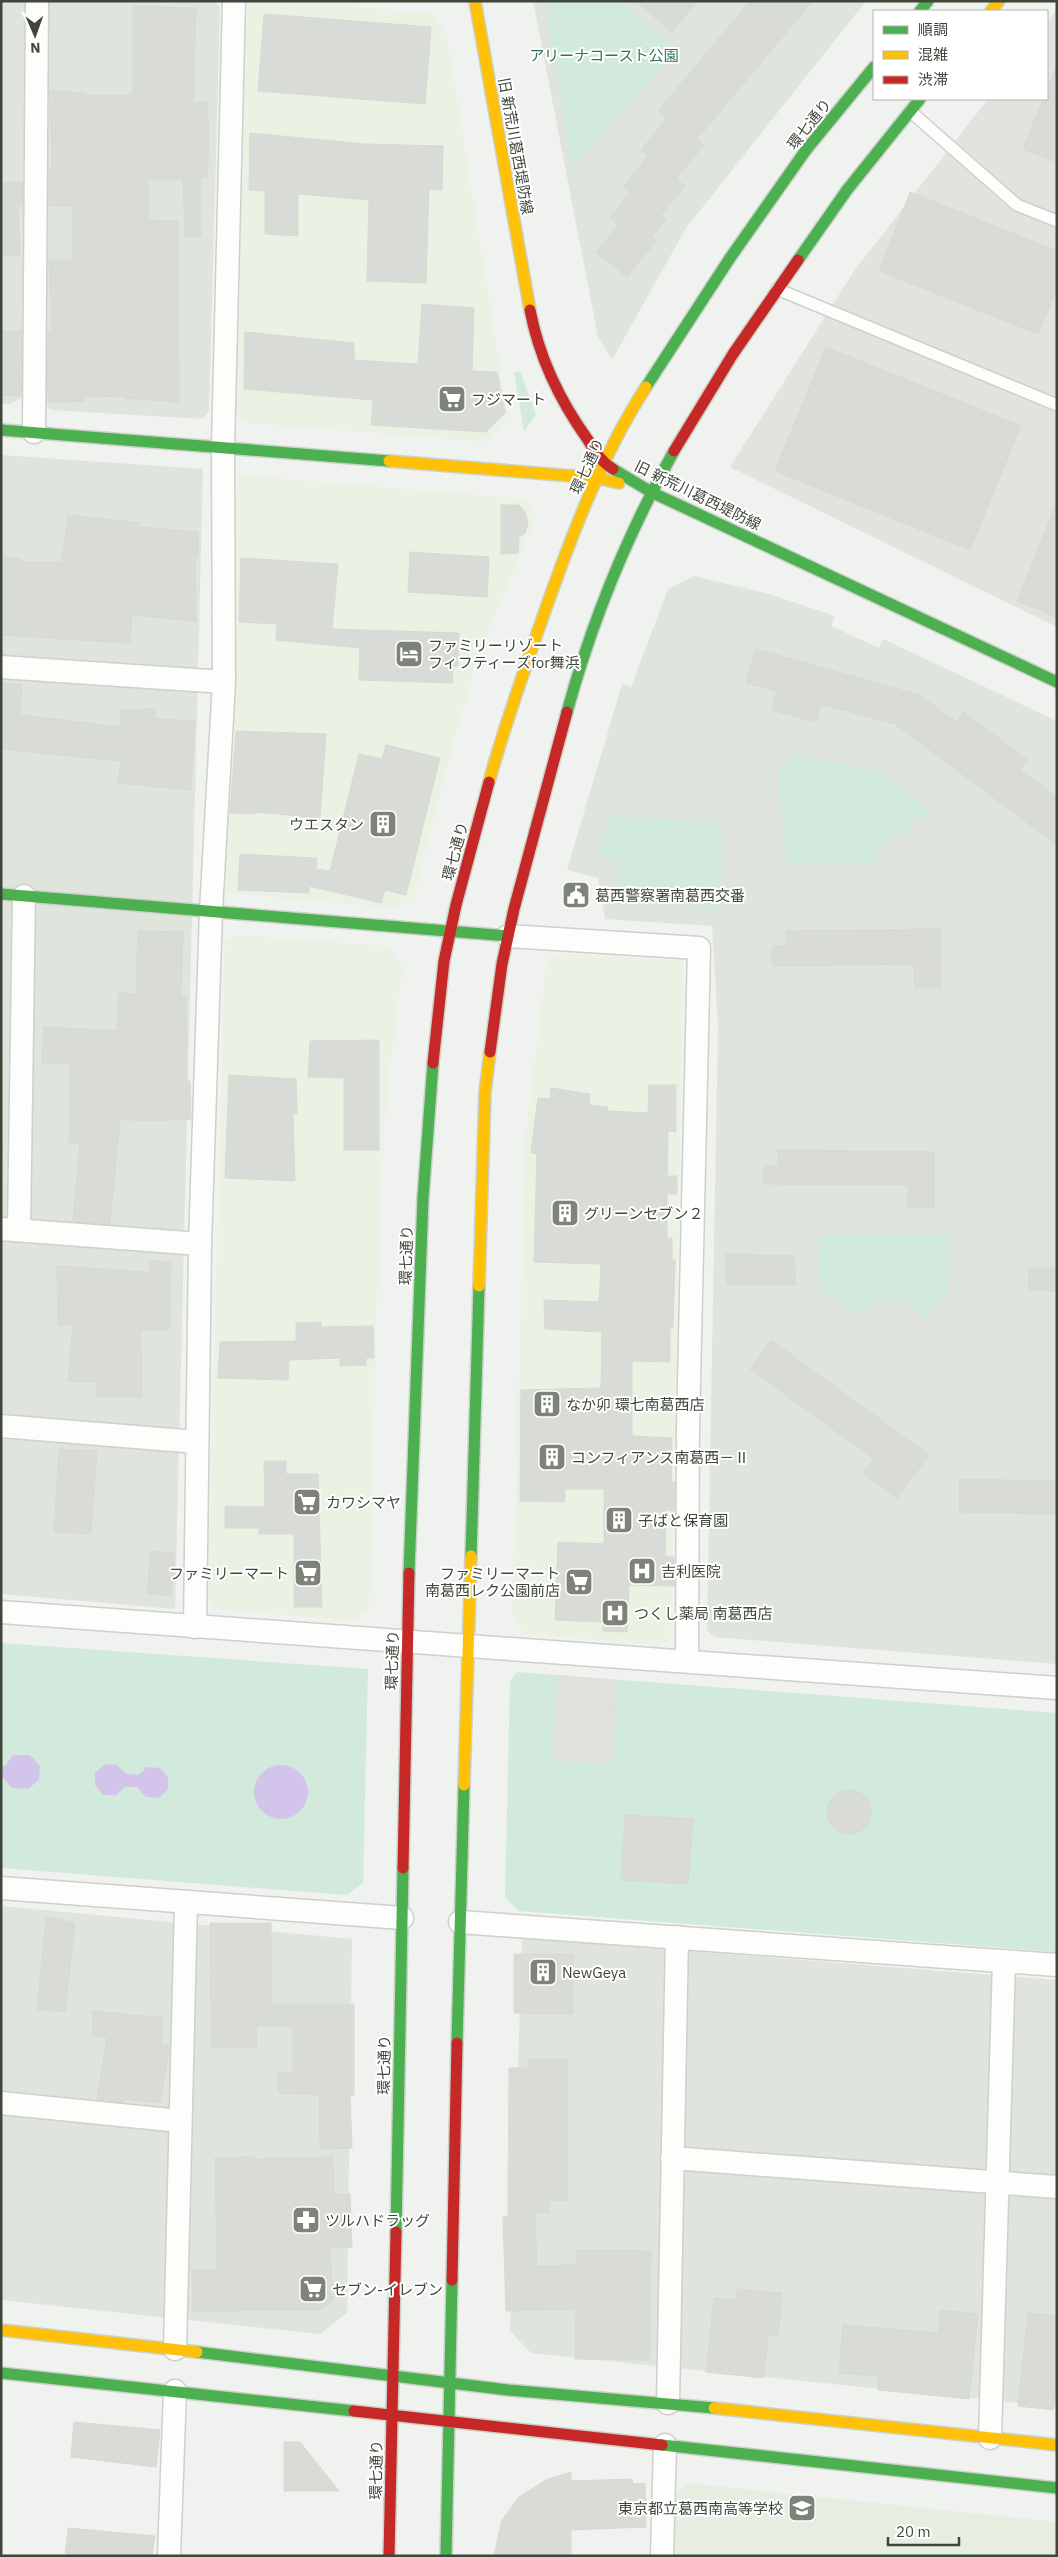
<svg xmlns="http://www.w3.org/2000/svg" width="1058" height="2557" font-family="'IBM Plex Sans','Noto Sans JP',sans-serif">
	<rect width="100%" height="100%" fill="#eff2ee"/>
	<path fill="#dfe5dc" d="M1,1H25L22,398L10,404L1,403Z
		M48,1H214L220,7L209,411L202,419L51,410L43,402Z
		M533,1H866L686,228L612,360L598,337Z
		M1,455L203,469L175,1609L1,1594Z
		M694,576L769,594L835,616L831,626L879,648L883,639L1057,721V1664L714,1637L707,1630L718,1026L712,926L605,919L598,878L567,870L622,684L631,687L668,589Z
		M1,1906L352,1939L347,2313L320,2334L1,2300Z
		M522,1938L1057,1980V2407L531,2353L510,2331Z"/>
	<path fill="#eaf2e3" d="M253,1H284L430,13L446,30L508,418L485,442L247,423L236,414L247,9Z
		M238,475L525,499L536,518L482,646L454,739L414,896L395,908L225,893L230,612Z
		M236,935L387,946L403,966L386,1101L380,1193L369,1608L354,1621L215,1609L208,1601L225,941Z
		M554,954L683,961L671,1639L661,1645L525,1634L512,1616L526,1134L547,959Z"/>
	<path fill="#e0e3de" d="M1057,10V627L730,467L854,271L988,99H1047V22Z"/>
	<path fill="#e5eee1" d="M686,2483L1057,2522V2556H674L675,2495Z"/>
	<path fill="#d2eadb" d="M545,1H616L676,49L572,169Z
		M520,371L536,414L524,431L514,373Z
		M797,755L874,770L929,808L928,817L915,818L907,833C886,837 878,842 873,864H787L778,769Z
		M609,816L722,822L721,909L622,901L617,862L596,854Z
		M951,1235L948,1291L925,1319L906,1300L877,1303L859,1314L820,1290L818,1236Z
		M1,1643L368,1669L363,1883L347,1895L1,1868Z
		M517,1672L1057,1713V1952L519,1911L505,1897L510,1681Z"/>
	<path fill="#dfe1dd" d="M558,1675L618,1680L612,1765L552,1760Z"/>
	<path fill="#d2c4ea" d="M13,1755H30L40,1766L39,1780L28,1789L12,1788L1,1776V1766H5Z
		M105,1764L117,1765L126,1774L138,1775L147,1767L160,1768L168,1777V1790L158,1798L146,1797L137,1787H125L116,1795H103L95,1785V1773Z
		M254 1792a27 27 0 1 1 54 0a27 27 0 1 1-54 0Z"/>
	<path fill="#d8dbd6" stroke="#d6dad4" d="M636,1H698L672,32Z
		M750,1H813L697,139L704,145L676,179L685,186L661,215L666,220L652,237L656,241L627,277L596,252L619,225L610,218L630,192L623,187L648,156L641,150L667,118L658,111Z
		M133,6L196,8L193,102H207L209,137L207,178H201V237H185L183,180H148V220L178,221L179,402L124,398V396L84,397V401L50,402L49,396H47L48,331H52L49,260H72L73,206H49V170H52L50,91L84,93V95H133Z
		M264,14L431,27L425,104L258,91Z
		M1056,67H1057V162L1023,149L1043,99H1047V90Z
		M250,133L365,144L443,146L442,190L429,189L426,283L367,281L369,200L298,194V236L265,234V191L249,190Z
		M1,182H23L22,205L18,207L20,256H1Z
		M910,192L1057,251V288L1038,334L879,271Z
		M422,304L474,308L472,371L497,372L505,413L486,432L371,425L373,400L244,389L245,332L354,343V360L418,364Z
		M22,331L21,396L1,395V332Z
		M826,347L1021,426L970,550L775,471Z
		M1056,504H1057V617L1017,601Z
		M501,505H519L525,512L528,523L525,533L519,537L518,553L501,554Z
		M68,515L139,523V527L198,532V557H195L196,621L132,615L130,643L1,635V557L20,559V562H62Z
		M410,552L489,557L487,597L408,592Z
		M241,558L338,564L332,629L459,633L458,666H453L452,683L359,680L360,648L276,640L277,624L239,622Z
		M756,649L920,695L956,722L964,712L1028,760L1020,770L1057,797V845L895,724L821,704L816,722L772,710L777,691L746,683Z
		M1,683L22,684L20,715L120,727L121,710L154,709L155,719L195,721L191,790L118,783L121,761L1,749Z
		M236,731L326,734L320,818L256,812V814L230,813Z
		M386,745L440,758L406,895L385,890L381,903L309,886V893L238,890L240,854L317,858L316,869L330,871L359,754L382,759Z
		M571,881L588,886L582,909L565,905Z
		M940,929L941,988H915L914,964L772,966V946L787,945L786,931Z
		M138,931L183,932L181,996L186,997L187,1081H190L191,1119L143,1121L120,1119L110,1224L73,1221L80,1144H69L71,1064L42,1063L44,1027L117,1031L119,993L136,994Z
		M379,1040V1150H344V1078L308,1077L310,1041Z
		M229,1075L296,1079L297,1114H293L295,1181L225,1178Z
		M649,1085H676V1132L668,1131L667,1176H677V1194H667V1238H672V1260H675L673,1328H670V1362L632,1361V1436L672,1438L671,1482H675V1511L666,1510L665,1556L674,1557V1586L629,1585L627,1632L603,1631V1622L555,1620L558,1542L604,1544V1489H565V1502L520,1501L521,1390L601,1388L602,1332L545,1329L544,1300L599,1302L601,1264L534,1262L537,1154L531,1153L538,1098L550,1099L551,1088L590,1094L589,1105L608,1107L607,1111L648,1113Z
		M778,1150L934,1152V1208H908V1185L764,1184V1166H778Z
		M726,1254L794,1256L796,1285L727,1284Z
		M149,1261L171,1262L169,1330H141L142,1397H96L97,1382L68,1381L73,1325H58L57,1266L150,1272Z
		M1029,1268H1057V1291L1028,1290Z
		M321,1322V1327L373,1326L374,1358H366V1365L340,1366V1358L289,1360L288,1380L218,1378L220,1342L296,1341V1323Z
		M771,1340L929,1455L897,1498L863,1473L874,1459L750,1369Z
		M59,1449L97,1451L91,1534L54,1532Z
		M264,1461H286V1474H318L322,1607H294V1534H259V1528H225V1506L265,1507Z
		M959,1479L1057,1481V1514L959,1512Z
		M151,1551L175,1553L171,1595L147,1594Z
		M827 1812a22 22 0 1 1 44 0a22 22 0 1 1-44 0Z
		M625,1815L693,1819L688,1884L621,1880Z
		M46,1917L75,1923L65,2012L37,2009Z
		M210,1923H271V2004H354V2095H350L352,2148L320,2149L319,2095L278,2093V2072H293V2026H256L257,2047H211Z
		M514,1954H573V2014L514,2013Z
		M92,2011L163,2018L161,2045L169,2046V2050L160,2103L125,2099L124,2102L97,2099L107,2037L93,2036Z
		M528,2059L568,2060L567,2201H549V2213H535L537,2266L577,2265V2250L651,2251L649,2360L575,2359L576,2309L506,2311L503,2217H508L509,2068H528Z
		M254,2157V2159L333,2157L334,2194H350L352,2247L330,2248L333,2300L321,2310L193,2311L192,2270H217L215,2158Z
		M737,2289L782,2293L778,2336L768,2335L764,2378L706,2372L714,2298L736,2300Z
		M940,2310L978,2314L969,2399L878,2390L879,2376L839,2373L843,2325L938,2333Z
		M1028,2313L1057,2316V2377L1053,2410L1018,2406Z
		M74,2422L160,2430L156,2467L71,2457Z
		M284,2442H300L339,2491H284Z
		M571,2472V2481L632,2479L633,2484L645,2483L646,2527L571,2530V2556H494L502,2520L519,2497L546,2480Z
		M68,2528L155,2536L152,2556H65Z"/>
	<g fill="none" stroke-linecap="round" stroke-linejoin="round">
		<defs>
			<path id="lane" d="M910,111L1017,205L1057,221
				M777,289L1057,405"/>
			<path id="street" d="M34,432L37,1
				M1,667L224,682
				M508,936L699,948L688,1425L687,1661
				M1,1229L200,1244
				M19,1230L24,896
				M1,1426L197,1442
				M1,1612C353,1640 705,1662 1057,1688
				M195,1627L200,1244L211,911L224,682L223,447L234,1
				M1,1888L402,1918
				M460,1922L1057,1965
				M1,2103L180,2121
				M672,2158L1057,2187
				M175,2349L186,1903
				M668,2403L677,1937
				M990,2438L1004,1961
				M169,2556L175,2391
				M662,2556L665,2445"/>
			<path id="fast" d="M920,11L928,1
				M798,260L847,190L920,99
				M646,387L730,258L806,150L874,67
				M1,430L389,461
				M613,469L651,492L1057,682
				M567,712C592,621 628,533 674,451
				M1,894L508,936
				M471,1556L479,1286
				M409,1573L423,1198L433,1063
				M457,2043L464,1785
				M396,2232L403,1868
				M197,2352L508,2390L714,2408
				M1,2373L354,2411
				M662,2445L1057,2488
				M446,2556L452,2280"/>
			<path id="slow" d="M475,1L530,310
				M991,11L999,1
				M389,461L597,478L619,483
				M489,782C505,723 526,666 546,608C573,532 602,455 646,387
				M479,1286L485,1092L490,1052
				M464,1785L471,1556
				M1,2330L197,2352
				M714,2408L1057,2445"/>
			<path id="jam" d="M530,310C539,357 560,401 588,440C595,451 601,462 613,469
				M674,451L733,354L798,260
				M490,1052L502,964L514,909L567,712
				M433,1063L444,961L456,905L489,782
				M403,1868L409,1573
				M452,2280L457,2043
				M354,2411L662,2445
				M389,2556L396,2232"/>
		</defs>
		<use href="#lane" stroke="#cdd0cb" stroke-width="14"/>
		<use href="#street" stroke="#cdd0cb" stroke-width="25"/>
		<use href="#fast" stroke="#cad2c7" stroke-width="14"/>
		<use href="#slow" stroke="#cad2c7" stroke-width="14"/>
		<use href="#jam" stroke="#cad2c7" stroke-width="14"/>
		<use href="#lane" stroke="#fdfdfc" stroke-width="11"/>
		<use href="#street" stroke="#fdfdfc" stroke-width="22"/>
		<use href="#fast" stroke="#4caf50" stroke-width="11"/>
		<use href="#slow" stroke="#ffc107" stroke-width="11"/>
		<use href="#jam" stroke="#c62828" stroke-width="11"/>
	</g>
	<defs>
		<symbol id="supermarket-square" viewBox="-11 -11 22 22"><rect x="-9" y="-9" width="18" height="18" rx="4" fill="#7d8379" stroke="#fff"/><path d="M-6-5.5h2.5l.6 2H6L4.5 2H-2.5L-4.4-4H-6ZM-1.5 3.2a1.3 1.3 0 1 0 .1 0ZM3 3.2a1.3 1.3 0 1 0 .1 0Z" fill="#fff"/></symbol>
		<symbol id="hotel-square" viewBox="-11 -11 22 22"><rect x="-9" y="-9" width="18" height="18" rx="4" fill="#7d8379" stroke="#fff"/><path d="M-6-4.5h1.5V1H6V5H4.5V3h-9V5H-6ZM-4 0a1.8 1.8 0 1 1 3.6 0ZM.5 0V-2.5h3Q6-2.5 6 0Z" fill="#fff"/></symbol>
		<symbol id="building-square" viewBox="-11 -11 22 22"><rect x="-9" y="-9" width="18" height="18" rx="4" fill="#7d8379" stroke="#fff"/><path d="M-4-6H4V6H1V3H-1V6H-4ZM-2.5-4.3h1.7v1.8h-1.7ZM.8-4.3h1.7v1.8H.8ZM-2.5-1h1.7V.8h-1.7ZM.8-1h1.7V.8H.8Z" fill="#fff"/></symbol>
		<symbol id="civic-square" viewBox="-11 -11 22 22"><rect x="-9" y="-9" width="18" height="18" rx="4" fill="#7d8379" stroke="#fff"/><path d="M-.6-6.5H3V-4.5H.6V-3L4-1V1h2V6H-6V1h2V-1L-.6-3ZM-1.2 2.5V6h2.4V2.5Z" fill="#fff"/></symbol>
		<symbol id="hospital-square" viewBox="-11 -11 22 22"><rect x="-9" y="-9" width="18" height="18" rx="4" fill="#7d8379" stroke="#fff"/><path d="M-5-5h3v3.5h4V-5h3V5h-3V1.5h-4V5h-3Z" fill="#fff"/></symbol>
		<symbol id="pharmacy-square" viewBox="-11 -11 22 22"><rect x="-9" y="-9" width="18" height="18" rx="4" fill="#7d8379" stroke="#fff"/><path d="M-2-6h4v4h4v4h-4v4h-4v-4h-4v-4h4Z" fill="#fff"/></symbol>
		<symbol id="school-square" viewBox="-11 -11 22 22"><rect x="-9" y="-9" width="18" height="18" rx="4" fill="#7d8379" stroke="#fff"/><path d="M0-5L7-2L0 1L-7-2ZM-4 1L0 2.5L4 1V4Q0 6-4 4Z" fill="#fff"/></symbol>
	</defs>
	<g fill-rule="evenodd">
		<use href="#supermarket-square" x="436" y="383" width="32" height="32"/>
		<use href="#hotel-square" x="393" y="638" width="32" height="32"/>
		<use href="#building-square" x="367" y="808" width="32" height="32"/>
		<use href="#civic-square" x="560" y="879" width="32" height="32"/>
		<use href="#building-square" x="549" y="1197" width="32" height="32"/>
		<use href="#building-square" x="531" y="1388" width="32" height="32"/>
		<use href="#building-square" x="536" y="1441" width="32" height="32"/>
		<use href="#supermarket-square" x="291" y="1486" width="32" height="32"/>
		<use href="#building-square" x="603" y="1504" width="32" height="32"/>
		<use href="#hospital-square" x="626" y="1555" width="32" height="32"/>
		<use href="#supermarket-square" x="292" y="1557" width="32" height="32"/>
		<use href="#supermarket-square" x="563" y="1566" width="32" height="32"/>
		<use href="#hospital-square" x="599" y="1597" width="32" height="32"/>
		<use href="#building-square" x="527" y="1956" width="32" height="32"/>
		<use href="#pharmacy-square" x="290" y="2204" width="32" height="32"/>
		<use href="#supermarket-square" x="297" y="2273" width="32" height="32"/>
		<use href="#school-square" x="786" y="2492" width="32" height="32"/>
	</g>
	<g text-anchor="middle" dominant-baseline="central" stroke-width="4" stroke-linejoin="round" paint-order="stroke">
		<g font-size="15" fill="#34735a" stroke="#fff">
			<text x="604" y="55">アリーナコースト公園</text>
		</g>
		<g font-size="15" fill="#3f473a" stroke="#fff">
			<text transform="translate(809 124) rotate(-51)">環七通り</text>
			<text transform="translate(516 146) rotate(80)">旧 新荒川葛西堤防線</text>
			<text transform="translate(587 466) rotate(-65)">環七通り</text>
			<text transform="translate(698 495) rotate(26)">旧 新荒川葛西堤防線</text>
			<text transform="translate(455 851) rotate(-75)">環七通り</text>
			<text transform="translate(406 1255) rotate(-88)">環七通り</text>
			<text transform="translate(392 1660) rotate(-88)">環七通り</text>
			<text transform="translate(384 2065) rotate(-89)">環七通り</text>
			<text transform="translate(376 2470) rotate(-89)">環七通り</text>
		</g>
		<g font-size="15" fill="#3f473a" stroke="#fff" text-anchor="start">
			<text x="471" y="399">フジマート</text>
			<text x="428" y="645">ファミリーリゾート<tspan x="428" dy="17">フィフティーズfor舞浜</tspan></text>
			<text x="364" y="824" text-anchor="end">ウエスタン</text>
			<text x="595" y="895">葛西警察署南葛西交番</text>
			<text x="584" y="1213">グリーンセブン２</text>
			<text x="566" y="1404">なか卯 環七南葛西店</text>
			<text x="571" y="1457">コンフィアンス南葛西－Ⅱ</text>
			<text x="326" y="1502">カワシマヤ</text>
			<text x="638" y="1520">子ばと保育園</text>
			<text x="661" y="1571">吉利医院</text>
			<text x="289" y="1573" text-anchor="end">ファミリーマート</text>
			<text x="560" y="1573" text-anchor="end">ファミリーマート<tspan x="560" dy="17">南葛西レク公園前店</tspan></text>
			<text x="634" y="1613">つくし薬局 南葛西店</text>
			<text x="562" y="1972">NewGeya</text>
			<text x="325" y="2220">ツルハドラッグ</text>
			<text x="332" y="2289">セブン-イレブン</text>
			<text x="783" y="2508" text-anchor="end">東京都立葛西南高等学校</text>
		</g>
	</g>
	<rect width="1058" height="2557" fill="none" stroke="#3f473a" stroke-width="5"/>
	<rect x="873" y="10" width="175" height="90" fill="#ffffff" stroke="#b2b5b0"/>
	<rect x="883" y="26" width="25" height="8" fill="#4caf50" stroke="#b2b5b0"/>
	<text x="918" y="35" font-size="15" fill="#3f473a">順調</text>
	<rect x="883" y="51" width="25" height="8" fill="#ffc107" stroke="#b2b5b0"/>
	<text x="918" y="60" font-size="15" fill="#3f473a">混雑</text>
	<rect x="883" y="76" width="25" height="8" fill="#c62828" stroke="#b2b5b0"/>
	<text x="918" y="85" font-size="15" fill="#3f473a">渋滞</text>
	<g transform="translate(35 35) rotate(178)" stroke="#ffffff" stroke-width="4" paint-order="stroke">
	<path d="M0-4L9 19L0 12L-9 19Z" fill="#3f473a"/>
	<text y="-8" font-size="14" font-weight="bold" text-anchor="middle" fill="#3f473a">N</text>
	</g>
	<path d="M888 2537v8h71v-8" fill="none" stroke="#3f473a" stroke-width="2.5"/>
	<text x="896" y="2537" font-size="15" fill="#3f473a" stroke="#ffffff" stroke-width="4" paint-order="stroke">20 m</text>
</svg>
